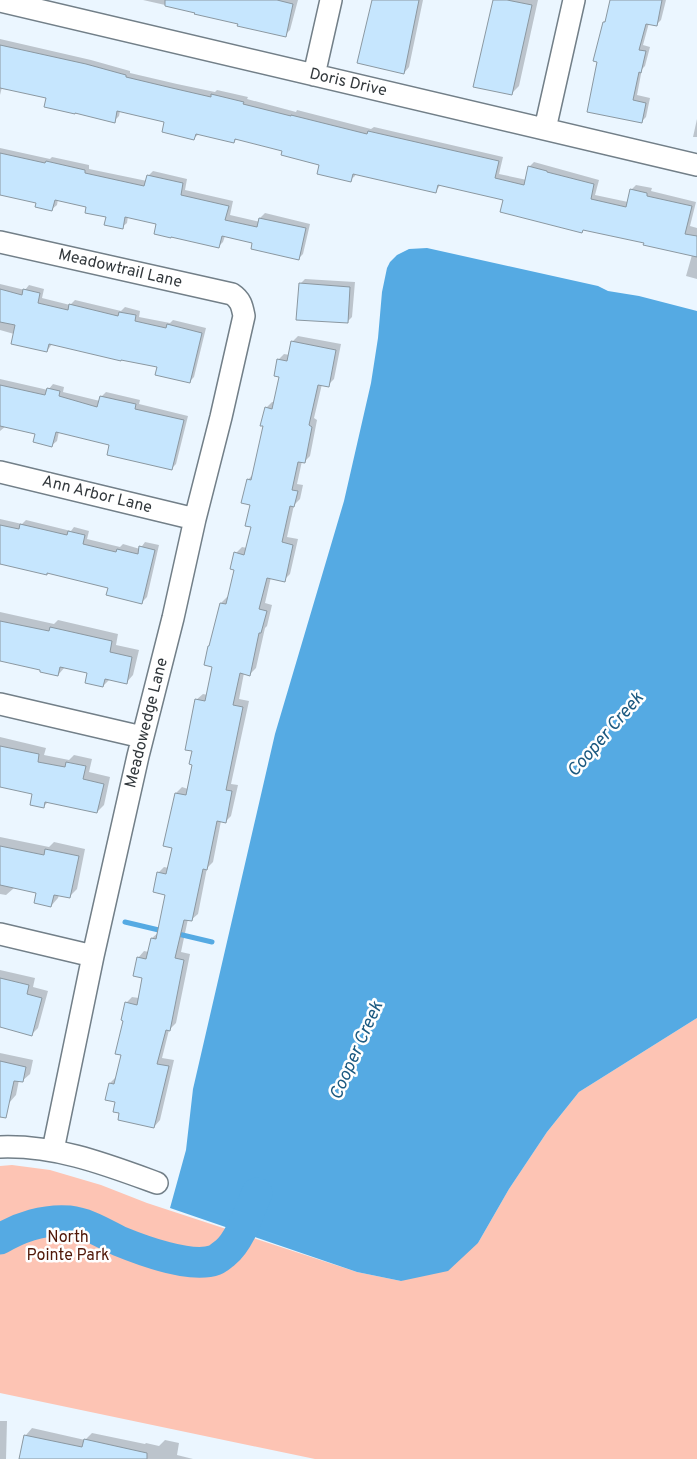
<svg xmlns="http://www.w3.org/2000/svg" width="697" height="1459" font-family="Overpass,sans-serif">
	<rect width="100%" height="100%" fill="#ebf6ff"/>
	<path fill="#fdc4b4" d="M697,1018V1459H315L0,1393V1166L12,1165L50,1170L101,1185L147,1203L357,1272L401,1281L478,1243L509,1189L547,1132L579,1092Z"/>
	<path fill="#55aae3" d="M427,248L598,286L608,291L639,296L697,311V1018L579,1092L547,1132L509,1189L478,1243L448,1271L401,1281L357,1272L170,1208L186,1150L193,1089L275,734L344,501L371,383L378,338L382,292L387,268L390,262L397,255L409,249Z"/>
	<path fill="#0003" d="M143,0H298L290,30L285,35L196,12Z
		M373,0H423L409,67L404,73Z
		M494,0H538L519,86L512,93Z
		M611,0H666L661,20L656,25L649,23L643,45L650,47L645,66L642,69L637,95L650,98L646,117L641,122L598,61L604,22L606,20Z
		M0,39L91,60L130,71V73L177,84L215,92L217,90L248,97L247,99L296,112L297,110L371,129L374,127L503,157L499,174L527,180L529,167L534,162L599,180L595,195L628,202L631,190L636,185L652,188L651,191L696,202L690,226L697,228V279L686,276L692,255L645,242L504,199L441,184L436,191L356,173L355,176L350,180L320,164L284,150L237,139L233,142L199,134L194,138L166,122L120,111L119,116L114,121L47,97L2,87L0,95Z
		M697,119V137H693Z
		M0,148L50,159L52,157L89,165V169L147,181L148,176L153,171L187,179L185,190L233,201L230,215L260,222V218L265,213L310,224L303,254L298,259L254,242L225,236L223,242L218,247L158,223L128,216L127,223L122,227L108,216L88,206L58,199L57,205L52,209L38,202L0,193Z
		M305,279L355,282L352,317L347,322L300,284Z
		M0,284L25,290L29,285L44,289L42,298L70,305L75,300L121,311L125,307L140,311L139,317L170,323L173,320L206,328L194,377L189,382L158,366L52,344L47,351L14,334L0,330Z
		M298,336L341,344L334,379L328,385L322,384L314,418L317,420L310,456L304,462L302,461L297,484L303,485L300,499L294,505L287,537L298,539L290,574L284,580L271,577L265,603L272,605L267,626L265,628L256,668L250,674L244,673L239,699L249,701L231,784L238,785L231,816L225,822L221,821L213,862L207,868L198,914L191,920L188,919L181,952L190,954L176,1023L169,1030L162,1058L174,1060L160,1120L154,1127L121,1112L110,1083L116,1077L122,1054L126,1003L132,997L139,998L144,977L138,958L144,951L149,952L152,938L159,932L167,894L158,873L164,867L169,868L173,847L176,793L182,787L188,789L194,764L196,700L203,694L208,695L214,666L221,603L227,597L229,598L236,569V553L242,547L247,548L252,526L251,504L248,480L253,474L264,426L266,408L272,402H275L281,376L278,360L284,354L290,355L292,342Z
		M0,379L48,390L53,384L64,387L63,392L100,401L101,397L106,392L140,400L139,404L188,416L176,464L171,469L111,444L59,431L57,441L52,445L36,433L6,426L0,431Z
		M0,519L22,524L26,520L71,531L74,527L89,531L87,539L120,547L123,544L140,549L145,542L159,545L147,597L142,602L109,587L48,572L47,574L1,563L0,565Z
		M0,612L54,624L58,620L118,634L116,645L139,650L133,675L126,683L110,679L103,686L88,672L65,667L58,675L42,669L0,660Z
		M0,737L46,748L44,755L69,760L74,755L92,759L89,772L110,777L104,805L97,812L48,802L44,806L34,793L0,786Z
		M0,837L49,847L54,842L85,849L77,889L69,897L59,895L58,898L51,906L38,892L14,888L6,895L0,894Z
		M0,970L35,978L33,987L48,991L38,1028L32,1034L0,1026Z
		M0,1053L33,1060L30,1074L22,1081L19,1080L16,1095L9,1103L0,1101Z
		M0,1421H7L6,1459H0Z
		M32,1428L85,1440L92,1433L145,1444L146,1443L159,1446L165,1440L179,1443L177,1455L193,1459H20L26,1435Z"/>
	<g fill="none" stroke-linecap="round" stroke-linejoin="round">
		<path stroke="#55aae3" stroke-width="5" d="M125,922L163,931
			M174,933L212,942"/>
		<path stroke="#55aae3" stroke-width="31" d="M0,1239C20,1227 45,1219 69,1221C87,1223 103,1233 119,1241C141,1250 191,1269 215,1260C218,1259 222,1255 225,1253C240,1241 249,1212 257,1193"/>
	</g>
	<path fill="#c6e6fe" stroke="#8b98a1" d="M165,0H277L293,4L286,37L237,26L238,24L194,14L195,13L165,6Z
		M372,0H419L404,74L357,63Z
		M493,0H507L532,5L512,95L473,87Z
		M610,0H662L657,26L646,24L639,50L646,51L641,73L639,72L633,100L646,103L642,123L587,112L597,62L593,61L603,22H605Z
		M0,45L86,64L126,75V77L172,88L211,97V94L244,102L243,104L291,116V115L367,134L368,131L499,161L495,178L524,185L528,166L547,171V172L594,184L591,199L626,207L630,189L647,193V196L692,206L685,234L697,236V257L643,245L644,243L583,230L582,233L500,212L503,200L438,185L436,193L353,174L351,182L317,174L319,165L281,155L282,151L235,139L234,143L196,134L194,140L162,132L164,122L117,111L115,123L75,113V114L44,107L46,98L0,88Z
		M0,153L45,163L46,161L85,170V173L144,186L147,175L183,183L181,195L229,206L225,220L257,227L259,218L306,228L299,260L251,249L252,243L222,236L219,248L171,237V238L154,234L156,224L125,217L123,229L104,225L106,217L85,213L86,207L55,200L52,211L35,207L36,203L0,195Z
		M299,283L350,287L348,323L296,320Z
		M0,289L22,295L23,289L40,293L38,303L68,310L69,304L118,316L119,312L136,315L135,321L166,328L167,324L202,333L190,383L155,375L157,367L121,360V361L49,344L47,352L11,344L15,325L0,322Z
		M291,341L336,350L329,387L318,385L309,425L312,427L305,463L298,462L292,490L298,491L294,507L290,506L282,542L293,545L285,582L267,578L259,609L267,611L261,633H259L250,676L240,673L233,705L243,707L226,790L232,791L226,823L217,821L207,870L203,869L192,921L184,920L175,958L184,960L170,1031L166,1030L157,1064L169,1066L154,1128L118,1120L119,1113L113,1112L115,1102L105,1100L109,1083L114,1084L121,1055L115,1054L123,1021L121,1020L125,1002L137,1005L142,978L133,976L137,957L146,959L151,938L156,939L165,895L153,892L157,872L166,874L172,848L163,846L175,793L186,795L192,765L189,764L192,751L185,750L195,699L205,701L212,667L204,665L208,646H209L220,603L226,604L234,570L230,569L234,552L244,555L251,527L245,526L250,505L241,503L247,479L251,480L263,426H260L265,407L272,409L279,377L274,376L277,359L287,361Z
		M0,385L45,395L47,388L60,391L59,396L97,407L100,396L136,404L135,409L184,420L172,470L107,455L109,445L56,432L52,447L33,442L35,434L0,426Z
		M20,524L67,535L68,531L85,535L83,544L116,552L117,549L138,554L139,546L155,550L142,604L106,595L108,588L47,573V575L0,564V525L19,529Z
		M0,621L49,631L50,627L112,641L110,652L132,657L127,684L105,679L103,687L85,683L87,673L60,667L58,676L40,672V670L0,661Z
		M0,746L39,754L38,762L65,767L66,762L86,766L83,779L104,784L97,813L45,802L44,808L30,805L32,794L0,787Z
		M0,846L44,855L45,849L79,856L70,898L54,895L51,907L34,903L36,893L0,885Z
		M0,978L29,985L27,994L42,998L32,1036L0,1027Z
		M0,1061L26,1067L23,1082L14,1081L6,1118L0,1117Z
		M24,1435L82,1447L84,1439L147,1453V1459H19Z"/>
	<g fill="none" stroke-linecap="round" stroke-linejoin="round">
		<defs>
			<path id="minor" d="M0,1L697,165
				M314,75L331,0
				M545,129L574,0
				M0,242L232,294C241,300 242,306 244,316L221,417L195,519L173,618L138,756L93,956L53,1150
				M0,472L195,519
				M0,704L142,737
				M0,934L93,956
				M0,1147C56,1145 105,1164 157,1183"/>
		</defs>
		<use href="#minor" stroke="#727f88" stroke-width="24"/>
		<use href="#minor" stroke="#fff" stroke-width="21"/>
	</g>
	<g text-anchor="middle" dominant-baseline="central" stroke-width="5" stroke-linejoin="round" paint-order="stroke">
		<g font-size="16" fill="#32383c" stroke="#fff">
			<text transform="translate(348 83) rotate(13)">Doris Drive</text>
			<text transform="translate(120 269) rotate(13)">Meadowtrail Lane</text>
			<text transform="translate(97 495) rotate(14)">Ann Arbor Lane</text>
			<text transform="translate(147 723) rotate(-76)">Meadowedge Lane</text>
		</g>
		<g font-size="16" fill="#501808" stroke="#fff">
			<text x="68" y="1238">North<tspan x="68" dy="18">Pointe Park</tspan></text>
		</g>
		<g font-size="18" font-style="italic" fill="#1c5a81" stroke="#fff">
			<text transform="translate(606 735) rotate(-49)">Cooper Creek</text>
			<text transform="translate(357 1051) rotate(-66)">Cooper Creek</text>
		</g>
	</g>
</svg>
